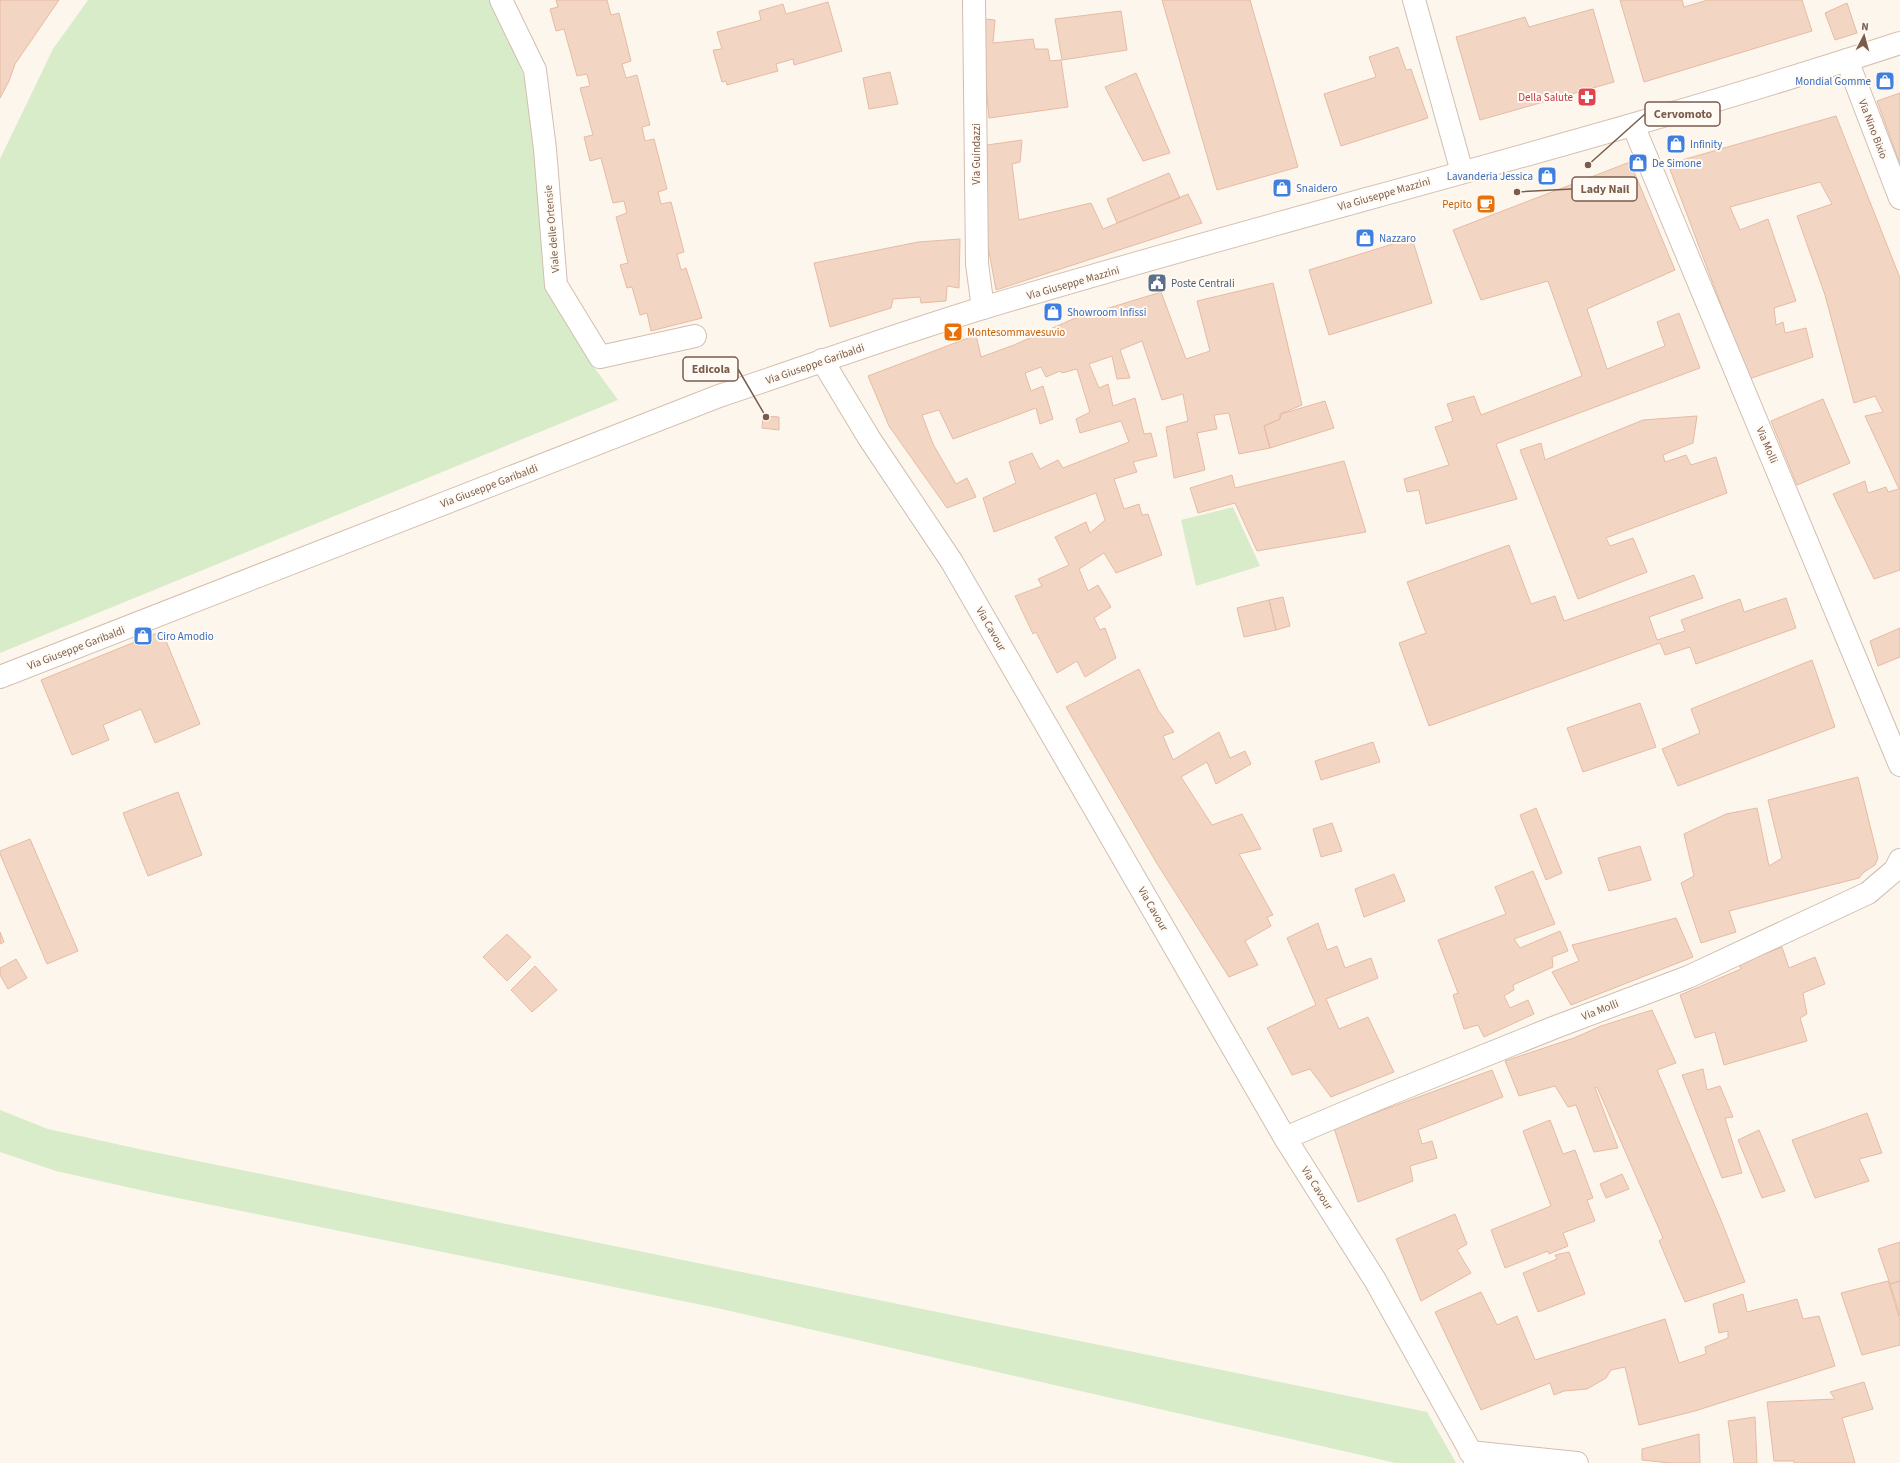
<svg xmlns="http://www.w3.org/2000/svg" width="1900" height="1463" font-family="'Source Sans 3',sans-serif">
	<rect width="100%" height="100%" fill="#fdf6ec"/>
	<path fill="#d8ecc9" d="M88,0H491L530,90L548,291L594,367L618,400L0,653V159L53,49Z
		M1233,507L1260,566L1196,586L1181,520Z
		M0,1110L48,1129L139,1149L1427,1412L1456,1463H1396L717,1308L158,1194L56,1171L0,1152Z"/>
	<path fill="#f3d5c3" stroke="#e6bba3" d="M0,0H59L15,64L9,81L0,98Z
		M556,0H607L611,15L619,13L631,61L622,64L626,78L637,75L650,125L642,127L645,141L654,139L667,189L658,192L661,204L671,202L684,252L677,254L681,270L686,268L702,318L651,331L647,313L640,315L632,287L627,288L620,265L628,263L616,217L627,213L624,201L613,203L601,158L590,161L584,137L593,135L580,88L590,86L587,74L577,76L564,29L556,31L550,9L558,7Z
		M1162,0H1250L1298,167L1217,190Z
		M1620,0H1682L1684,7L1708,0H1802L1812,31L1644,82Z
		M828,2L842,51L794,65L793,59L776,64L778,71L727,85L726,81L722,82L713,50L722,49L717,32L761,20L759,11L783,4L786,14Z
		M1847,3L1857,33L1835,40L1825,13Z
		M1593,9L1614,82L1480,120L1456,37L1525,17L1529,27Z
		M1121,11L1127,50L1062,60L1055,19Z
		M985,19L995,20L993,43L1033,39L1035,49H1048L1050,61L1061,60L1068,107L989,118L985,74Z
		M1398,47L1406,70L1411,69L1428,118L1341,146L1324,94L1376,77L1369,57Z
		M890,72L898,104L869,109L863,78Z
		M1136,73L1170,153L1143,161L1105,87Z
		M1900,93V164L1877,101Z
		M1836,116L1900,278V570L1874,579L1833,494L1865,481L1868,493L1886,487L1888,492L1899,489L1865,416L1883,412L1875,396L1854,403L1825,295L1797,216L1832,204L1820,182L1730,207L1740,230L1768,219L1796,301L1774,308L1776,325L1783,322L1785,333L1806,328L1813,357L1749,379L1668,164Z
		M1022,140L1020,162L1012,164L1019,220L1091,203L1103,229L1188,194L1202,223L996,290L986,235L987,145Z
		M1630,162L1675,270L1587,309L1607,369L1665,346L1657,322L1679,313L1700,368L1496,444L1517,499L1426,524L1419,490L1407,492L1404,479L1449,465L1435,427L1453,421L1447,404L1474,396L1481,415L1582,376L1548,281L1481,300L1453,230Z
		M1169,173L1180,198L1117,223L1107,199Z
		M1412,238L1432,303L1329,335L1309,270Z
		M960,239L959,288L947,286L946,301L921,303L920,297L893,299L891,308L830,327L814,263L918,242Z
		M1273,283L1302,405L1280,414V419L1264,426L1270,448L1239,454L1229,413L1214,415L1217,429L1197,433L1205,470L1174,478L1166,427L1188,421L1183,394L1162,400L1142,341L1120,350L1130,378L1117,379L1112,356L1089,364L1099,388L1108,384L1113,406L1135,398L1144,434L1151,433L1157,456L1133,462L1137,472L1114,479L1124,509L1139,504L1142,515L1148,514L1162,555L1116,573L1104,553L1079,569L1088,591L1098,585L1111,607L1094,618L1100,630L1105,628L1116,658L1085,677L1077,661L1057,673L1036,632L1033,634L1015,596L1042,586L1038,579L1069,565L1055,537L1086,522L1090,533L1105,520L1096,493L994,532L983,498L1016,483L1009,462L1032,453L1040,469L1058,460L1063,468L1129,442L1121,421L1080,433L1076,419L1090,412L1077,369L1062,373L1060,371L1046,377L1041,367L1025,373L1031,391L1043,386L1053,419L1040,424L1036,408L953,439L939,410L922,415L933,444L956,484L967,478L976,497L947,508L889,426L868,376L976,335L981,357L1014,345L1073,319L1161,292L1186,359L1210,351L1197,301Z
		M1823,399L1850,463L1797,485L1771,421Z
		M1325,401L1334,428L1270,448L1264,426L1280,419L1281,414Z
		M763,416L779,417V430L762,428Z
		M1697,416L1693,443L1663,455L1665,462L1686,455L1691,465L1716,457L1727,493L1606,538L1610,546L1633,538L1647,572L1578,599L1520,450L1541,443L1545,460L1643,420Z
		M1344,461L1366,532L1257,551L1235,503L1198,513L1190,488L1232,475L1235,488Z
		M1509,545L1531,604L1555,596L1564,621L1694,575L1703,598L1649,617L1657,640L1685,631L1681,620L1740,599L1744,612L1786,598L1796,628L1696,664L1690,647L1665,655L1660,643L1429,726L1399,643L1426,633L1407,582Z
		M1283,597L1290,626L1276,630L1269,600Z
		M1269,600L1276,630L1244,637L1237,608Z
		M1900,628V657L1878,666L1870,641Z
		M162,631L200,724L155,743L141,709L103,725L109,740L72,755L41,680Z
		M1812,660L1835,727L1678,786L1662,749L1700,733L1691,709Z
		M1139,669L1158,710L1174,732L1163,736L1173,760L1219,732L1230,758L1245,751L1251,764L1216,784L1207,762L1181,777L1212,825L1242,814L1261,849L1239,854L1273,915L1267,917L1271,926L1245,941L1258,965L1229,977L1156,862L1066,707Z
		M1640,703L1656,747L1583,772L1567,728Z
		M1373,742L1380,762L1321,780L1315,761Z
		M1858,777L1878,858L1875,865L1864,872L1859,878L1729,911L1736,932L1701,943L1681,883L1694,876L1684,834L1726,814L1757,808L1769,866L1782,858L1768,800Z
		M178,792L202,855L148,876L123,813Z
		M1536,808L1562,873L1546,880L1520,815Z
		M1332,823L1342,851L1321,857L1313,829Z
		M30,839L78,951L47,964L0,854V851Z
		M1640,846L1651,880L1609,891L1598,858Z
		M1533,871L1555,924L1514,939L1520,948L1560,931L1568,951L1552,957L1553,967L1513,985L1514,990L1504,996L1510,1008L1528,1000L1534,1014L1484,1037L1478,1025L1464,1029L1453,995L1458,993L1438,940L1506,914L1495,887Z
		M1394,874L1405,901L1364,917L1355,889Z
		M1676,918L1693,957L1571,1005L1552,972L1579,961L1572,945Z
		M1318,923L1327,950L1337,946L1345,968L1371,958L1378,978L1326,999L1339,1029L1368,1017L1394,1072L1331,1097L1310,1069L1292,1075L1267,1028L1316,1005L1287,938Z
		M0,932L4,942L0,944Z
		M507,934L531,957L507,981L483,957Z
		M1782,947L1789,968L1815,957L1825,984L1803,993L1807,1014L1800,1018L1807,1041L1724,1065L1715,1032L1695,1038L1680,995L1741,969L1739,964Z
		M16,959L27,978L8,989L0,975V968Z
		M535,966L557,990L532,1012L511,990Z
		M1652,1010L1676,1063L1657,1070L1721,1220L1745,1282L1685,1302L1659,1241L1663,1238L1597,1087L1595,1088L1618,1148L1594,1152L1576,1105L1568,1107L1555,1086L1519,1096L1505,1061L1574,1038L1601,1026Z
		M1703,1069L1707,1090L1720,1086L1733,1117L1725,1118L1742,1173L1722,1178L1682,1075Z
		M1492,1070L1503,1097L1418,1130L1422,1144L1432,1141L1437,1158L1410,1166L1413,1181L1358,1202L1334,1128Z
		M1867,1113L1882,1153L1859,1159L1869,1181L1815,1198L1792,1140Z
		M1550,1120L1563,1154L1575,1150L1593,1198L1587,1200L1595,1221L1563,1233L1568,1246L1549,1254L1548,1251L1505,1268L1491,1230L1551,1206L1523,1131Z
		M1759,1130L1785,1191L1762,1198L1738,1140Z
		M1622,1174L1629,1189L1606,1198L1600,1184Z
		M1455,1214L1467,1244L1457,1250L1471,1273L1421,1301L1396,1239Z
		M1900,1242V1281L1890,1284L1878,1249Z
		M1569,1252L1585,1294L1538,1312L1523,1273L1557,1259L1555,1255Z
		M1888,1281L1900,1320V1345L1862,1355L1841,1293Z
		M1900,1281V1316L1890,1284Z
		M1481,1292L1497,1325L1517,1316L1535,1360L1665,1319L1679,1363L1706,1354L1705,1347L1728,1338V1331L1719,1333L1713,1304L1743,1294L1747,1312L1797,1299L1803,1319L1819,1316L1835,1366L1695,1411L1639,1425L1625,1367L1611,1370L1606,1378L1587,1389L1564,1391L1554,1395L1550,1383L1481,1410L1435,1312Z
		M1864,1382L1873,1409L1842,1418L1855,1463H1794V1461H1774L1767,1402L1835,1399L1830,1392Z
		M1755,1417L1757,1463H1734L1728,1421Z
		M1699,1434L1700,1463H1670L1642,1460V1449Z"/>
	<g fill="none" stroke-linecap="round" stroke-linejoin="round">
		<defs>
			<path id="street" d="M501,0L535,70L545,149L556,285L600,357L695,336
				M974,0L977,264L983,308
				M1414,0L1462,172
				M1847,60L1900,198
				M1633,125L1900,765
				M822,360L869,438L952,562L1285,1138L1375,1280L1477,1463
				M1285,1138L1382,1097L1553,1028L1688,977L1868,893L1895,870L1900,860
				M1470,1452L1577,1463"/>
			<path id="secondary" d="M0,677L719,396C807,367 894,335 983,308C1288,216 1598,142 1900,43"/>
		</defs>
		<use href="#street" stroke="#d1beb0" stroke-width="24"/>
		<use href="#secondary" stroke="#d6c0b0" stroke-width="24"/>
		<use href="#street" stroke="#fff" stroke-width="22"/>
		<use href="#secondary" stroke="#fff" stroke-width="22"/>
	</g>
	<defs>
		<symbol id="shop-square" viewBox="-11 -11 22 22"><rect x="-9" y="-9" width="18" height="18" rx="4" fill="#3f7fe0" stroke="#fffaf3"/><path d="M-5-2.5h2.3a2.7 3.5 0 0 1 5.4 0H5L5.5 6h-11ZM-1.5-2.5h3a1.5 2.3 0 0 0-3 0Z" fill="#fff"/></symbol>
		<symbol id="pharmacy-square" viewBox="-11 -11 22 22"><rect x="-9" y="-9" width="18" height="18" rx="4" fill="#e0444e" stroke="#fffaf3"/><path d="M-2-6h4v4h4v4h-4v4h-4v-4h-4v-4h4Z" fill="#fff"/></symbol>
		<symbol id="cafe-square" viewBox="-11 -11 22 22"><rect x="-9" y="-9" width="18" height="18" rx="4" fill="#e8710a" stroke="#fffaf3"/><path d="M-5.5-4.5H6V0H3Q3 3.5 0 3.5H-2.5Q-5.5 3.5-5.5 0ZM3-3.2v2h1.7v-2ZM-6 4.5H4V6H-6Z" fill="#fff"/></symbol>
		<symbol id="civic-square" viewBox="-11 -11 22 22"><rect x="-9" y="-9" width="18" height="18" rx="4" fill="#5c6f8a" stroke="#fffaf3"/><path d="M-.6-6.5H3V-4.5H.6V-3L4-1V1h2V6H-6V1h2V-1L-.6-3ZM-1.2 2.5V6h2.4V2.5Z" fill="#fff"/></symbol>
		<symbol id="bar-square" viewBox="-11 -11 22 22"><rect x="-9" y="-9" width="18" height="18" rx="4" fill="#e8710a" stroke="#fffaf3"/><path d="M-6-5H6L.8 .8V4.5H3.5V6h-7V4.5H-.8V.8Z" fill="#fff"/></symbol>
	</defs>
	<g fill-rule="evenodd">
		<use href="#shop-square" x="1874" y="70" width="22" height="22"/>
		<use href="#pharmacy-square" x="1576" y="86" width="22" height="22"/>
		<use href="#shop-square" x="1665" y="133" width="22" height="22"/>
		<use href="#shop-square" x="1627" y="152" width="22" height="22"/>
		<use href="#shop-square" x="1536" y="165" width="22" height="22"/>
		<use href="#shop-square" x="1271" y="177" width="22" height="22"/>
		<use href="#cafe-square" x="1475" y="193" width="22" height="22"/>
		<use href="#shop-square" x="1354" y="227" width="22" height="22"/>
		<use href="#civic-square" x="1146" y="272" width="22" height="22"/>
		<use href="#shop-square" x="1042" y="301" width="22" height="22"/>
		<use href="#bar-square" x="942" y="321" width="22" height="22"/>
		<use href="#shop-square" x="132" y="625" width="22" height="22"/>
	</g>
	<g text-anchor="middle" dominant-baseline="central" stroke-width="4" stroke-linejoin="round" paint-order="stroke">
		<g font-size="11" fill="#366cbe" stroke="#fffaf3" text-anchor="start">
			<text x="1871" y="81" text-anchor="end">Mondial Gomme</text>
			<text x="1690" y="144">Infinity</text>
			<text x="1652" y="163">De Simone</text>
			<text x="1533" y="176" text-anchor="end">Lavanderia Jessica</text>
			<text x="1296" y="188">Snaidero</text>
			<text x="1379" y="238">Nazzaro</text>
			<text x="1067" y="312">Showroom Infissi</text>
			<text x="157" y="636">Ciro Amodio</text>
		</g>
		<g font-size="11" fill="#be3a42" stroke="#fffaf3" text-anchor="end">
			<text x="1573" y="97">Della Salute</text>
		</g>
		<g font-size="11" fill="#7a5c4d" stroke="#fffaf3">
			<text transform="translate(1873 129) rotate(69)">Via Nino Bixio</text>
			<text transform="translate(976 154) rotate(-90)">Via Guindazzi</text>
			<text transform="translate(1384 194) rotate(-16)">Via Giuseppe Mazzini</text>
			<text transform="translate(552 229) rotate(-95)">Viale delle Ortensie</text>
			<text transform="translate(1073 283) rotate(-16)">Via Giuseppe Mazzini</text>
			<text transform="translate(815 364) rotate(-19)">Via Giuseppe Garibaldi</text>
			<text transform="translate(1767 445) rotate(67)">Via Molli</text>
			<text transform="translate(489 486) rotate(-21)">Via Giuseppe Garibaldi</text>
			<text transform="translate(991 629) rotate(60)">Via Cavour</text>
			<text transform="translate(76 648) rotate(-21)">Via Giuseppe Garibaldi</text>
			<text transform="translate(1153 909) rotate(60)">Via Cavour</text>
			<text transform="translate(1600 1010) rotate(-21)">Via Molli</text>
			<text transform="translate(1317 1188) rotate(58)">Via Cavour</text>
		</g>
		<g font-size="11" fill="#c56008" stroke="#fffaf3" text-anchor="end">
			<text x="1472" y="204">Pepito</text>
			<text x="967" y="332" text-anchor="start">Montesommavesuvio</text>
		</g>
		<g font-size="11" fill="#4e5e75" stroke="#fffaf3" text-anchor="start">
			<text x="1171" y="283">Poste Centrali</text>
		</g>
	</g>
	<path fill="none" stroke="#7a5c4d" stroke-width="1.5" d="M1588 165L1645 114M1517 192L1572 189M766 417L738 369"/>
	<g fill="#7a5c4d" stroke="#fffaf3" stroke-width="1.5">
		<circle cx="1588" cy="165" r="4"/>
		<circle cx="1517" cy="192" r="4"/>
		<circle cx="766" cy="417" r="4"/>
	</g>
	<g fill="#fffaf3" stroke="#7a5c4d" stroke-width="1.5">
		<rect x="1645" y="102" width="75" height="24" rx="4"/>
		<rect x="1572" y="177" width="65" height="24" rx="4"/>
		<rect x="683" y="357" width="55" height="24" rx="4"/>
	</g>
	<g font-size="12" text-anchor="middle" font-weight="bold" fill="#7a5c4d">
		<text x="1683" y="118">Cervomoto</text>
		<text x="1605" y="193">Lady Nail</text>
		<text x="711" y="373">Edicola</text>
	</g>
	<g transform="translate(1864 36) rotate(6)" stroke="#fffaf3" stroke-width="3" paint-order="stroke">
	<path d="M0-3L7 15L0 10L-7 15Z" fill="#7a5c4d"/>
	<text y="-6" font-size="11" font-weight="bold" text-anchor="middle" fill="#7a5c4d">N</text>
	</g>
</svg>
